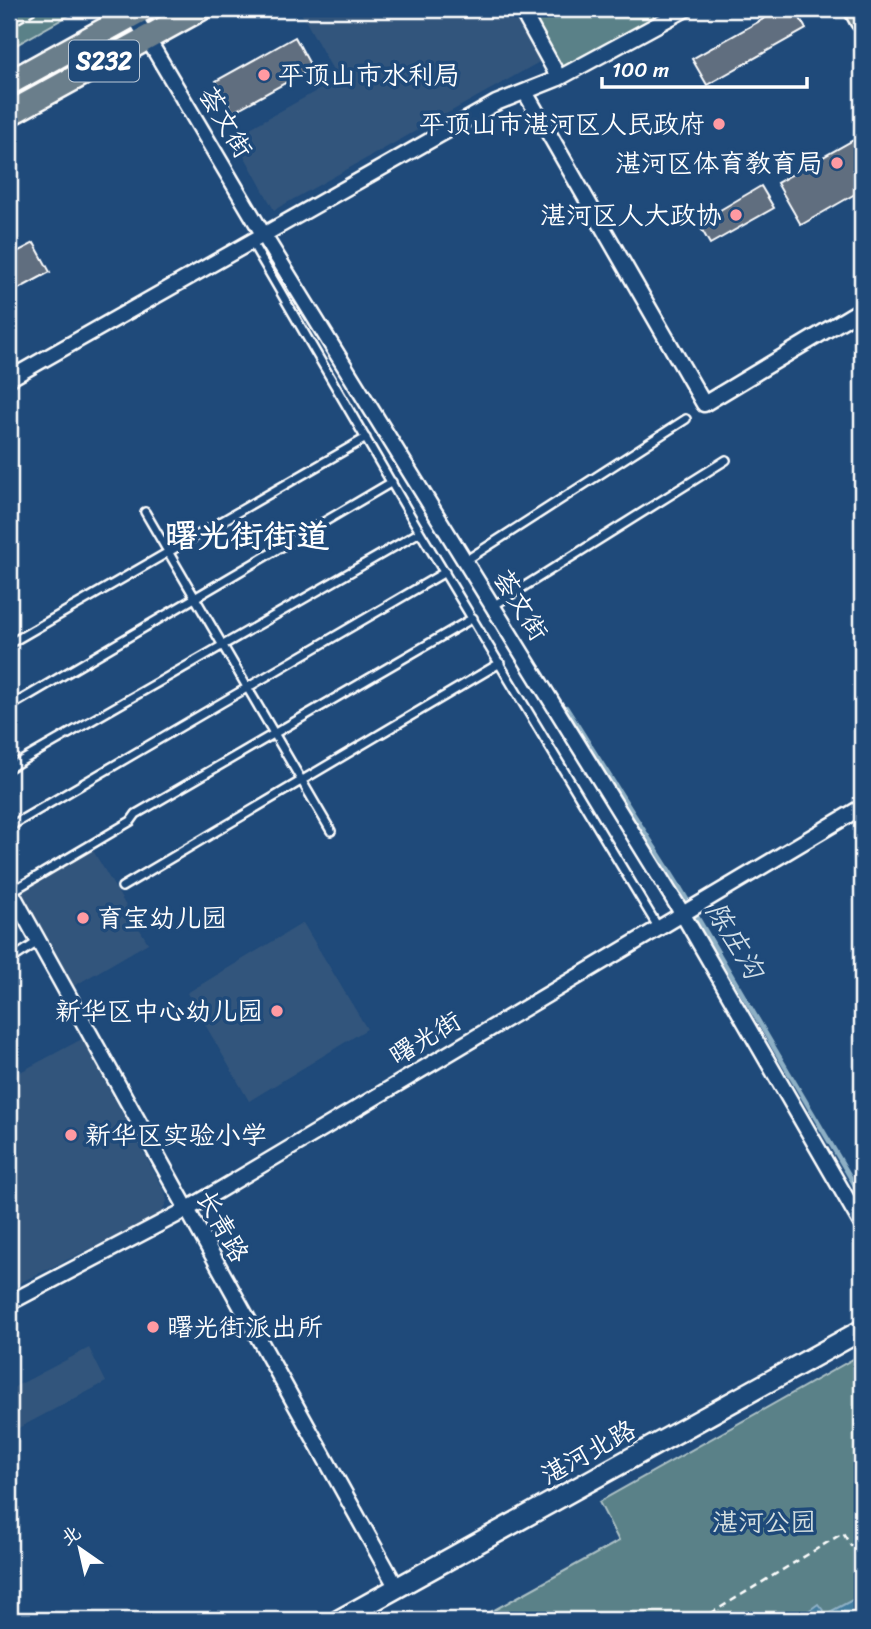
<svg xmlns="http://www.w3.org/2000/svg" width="871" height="1629" font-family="Sriracha,'LXGW WenKai TC',sans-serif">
	<rect width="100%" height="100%" fill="#1f4a7a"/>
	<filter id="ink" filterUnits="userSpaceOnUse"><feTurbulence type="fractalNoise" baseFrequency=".0143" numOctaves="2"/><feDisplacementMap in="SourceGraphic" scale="14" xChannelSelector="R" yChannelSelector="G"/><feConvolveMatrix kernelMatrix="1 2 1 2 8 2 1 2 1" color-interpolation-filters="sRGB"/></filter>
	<g filter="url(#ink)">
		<path fill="#32557c" d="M299,9H515L543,60L274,210L234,137L338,79Z
			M92,849L148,943L74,986L19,892Z
			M303,923L367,1029L249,1101L187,993Z
			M82,1039L165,1192L167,1201L160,1215L13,1286L9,1277V1078Z
			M89,1348L106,1382L9,1433V1390Z"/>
		<path fill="#5a8188" stroke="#acc0c4" stroke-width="2" d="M9,9H80L9,49Z
			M528,9H678L562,72Z
			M862,1354V1620H476L619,1541L599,1502Z"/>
		<path fill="#437b9f" stroke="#8eb0c5" stroke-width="2" d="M862,1595V1620H796L818,1604L826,1614Z"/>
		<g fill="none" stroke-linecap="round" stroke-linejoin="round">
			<path stroke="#8eb0c5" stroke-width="4.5" d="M566,707L679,886L862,1197"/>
		</g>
		<path fill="#606e7f" stroke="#fff" stroke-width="2" d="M781,9H795L806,29L707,85L692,59Z
			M295,37L312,68L233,112L216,81Z
			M859,137L862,143V190L801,225L777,183Z
			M761,186L774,208L710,244L698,223Z
			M34,243L50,272L9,294V256Z"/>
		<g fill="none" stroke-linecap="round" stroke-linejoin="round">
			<defs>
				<path id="lane" d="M251,241L420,532L658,927
					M145,512L331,831
					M465,561L686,419
					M493,606L726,460
					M9,644L366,438
					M9,707L392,482
					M9,768L420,532
					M9,827L445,572
					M122,887L500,663
					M9,893L131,821L136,814L473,618
					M9,961L39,941"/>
				<path id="street" d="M521,9L559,78
					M133,14L263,234L682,913L862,1225
					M525,92L704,404L862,309
					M9,379L496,103L559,78L686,9
					M9,888L397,1588
					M9,1303L186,1210L862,807"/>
				<path id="secondary" d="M339,1620L862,1330"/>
				<path id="primary" d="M856,9L862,20
					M9,83L143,9
					M9,114L200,9"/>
			</defs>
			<use href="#lane" stroke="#fff" stroke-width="12"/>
			<use href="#street" stroke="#fff" stroke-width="19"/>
			<use href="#secondary" stroke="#fff" stroke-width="24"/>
			<use href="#primary" stroke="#fff" stroke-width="28"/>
			<path stroke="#fff" stroke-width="2.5" stroke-dasharray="7 5" stroke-linecap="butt" d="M9,29L42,9
				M700,1620L843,1533L851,1546L862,1539"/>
			<use href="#lane" stroke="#1f4a7a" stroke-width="7"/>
			<use href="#street" stroke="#1f4a7a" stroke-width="14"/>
			<use href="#secondary" stroke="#1f4a7a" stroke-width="19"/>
			<use href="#primary" stroke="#6b7e8b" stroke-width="23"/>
		</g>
	</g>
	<g fill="#ff9aa2" stroke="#1f4a7a" stroke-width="2.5">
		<circle cx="264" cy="75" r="7"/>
		<circle cx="719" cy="124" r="7"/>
		<circle cx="837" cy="163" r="7"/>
		<circle cx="736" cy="215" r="7"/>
		<circle cx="83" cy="918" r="7"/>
		<circle cx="277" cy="1011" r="7"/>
		<circle cx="71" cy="1135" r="7"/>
		<circle cx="153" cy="1327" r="7"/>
	</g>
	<g text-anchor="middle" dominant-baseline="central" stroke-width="7" stroke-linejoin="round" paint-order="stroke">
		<rect fill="#1f4a7a" stroke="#bcc9d7" stroke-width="2" x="69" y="40.5" width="70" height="41" rx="5"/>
		<g font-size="24" font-weight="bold" fill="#fff">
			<text x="104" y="61">S232</text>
		</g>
		<g font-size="26" fill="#fff" stroke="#1f4a7a" text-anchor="start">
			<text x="278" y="75">平顶山市水利局</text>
			<text x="705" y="124" text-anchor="end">平顶山市湛河区人民政府</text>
			<text x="823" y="163" text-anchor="end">湛河区体育教育局</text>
			<text x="722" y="215" text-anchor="end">湛河区人大政协</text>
			<text x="97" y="918">育宝幼儿园</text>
			<text x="263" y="1011" text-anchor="end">新华区中心幼儿园</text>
			<text x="85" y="1135">新华区实验小学</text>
			<text x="167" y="1327">曙光街派出所</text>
		</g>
		<g font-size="26" fill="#fff" stroke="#1f4a7a">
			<text transform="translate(226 122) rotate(59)">荟文街</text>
			<text transform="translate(521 605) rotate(58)">荟文街</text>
			<text transform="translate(425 1038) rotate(-31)">曙光街</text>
			<text transform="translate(223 1226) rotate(61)">长青路</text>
			<text transform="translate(588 1452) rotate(-29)">湛河北路</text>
		</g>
		<g font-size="26" fill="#d6e0e1" stroke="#1f4a7a">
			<text x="764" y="1522">湛河公园</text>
		</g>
		<g font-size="28" font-style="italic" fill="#d0dee7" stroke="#1f4a7a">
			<text transform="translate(735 940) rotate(59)">陈庄沟</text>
		</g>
		<g font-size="33" font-weight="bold" fill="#fff" stroke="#1f4a7a">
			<text x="247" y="536">曙光街街道</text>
		</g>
	</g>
	<rect width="871" height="1629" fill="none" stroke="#1f4a7a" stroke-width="35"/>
	<rect x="18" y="18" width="836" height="1594" fill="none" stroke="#fff" stroke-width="2.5" filter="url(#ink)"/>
	<g transform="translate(80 1549) rotate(326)" stroke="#1f4a7a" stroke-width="5" paint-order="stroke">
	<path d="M0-5L12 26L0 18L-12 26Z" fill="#ffffff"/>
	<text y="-10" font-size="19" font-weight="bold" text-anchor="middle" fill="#ffffff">北</text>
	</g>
	<path d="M602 77v10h205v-10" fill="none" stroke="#ffffff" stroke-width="3.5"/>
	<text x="612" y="77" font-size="21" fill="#ffffff" stroke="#1f4a7a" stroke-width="5" paint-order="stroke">100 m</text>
</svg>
